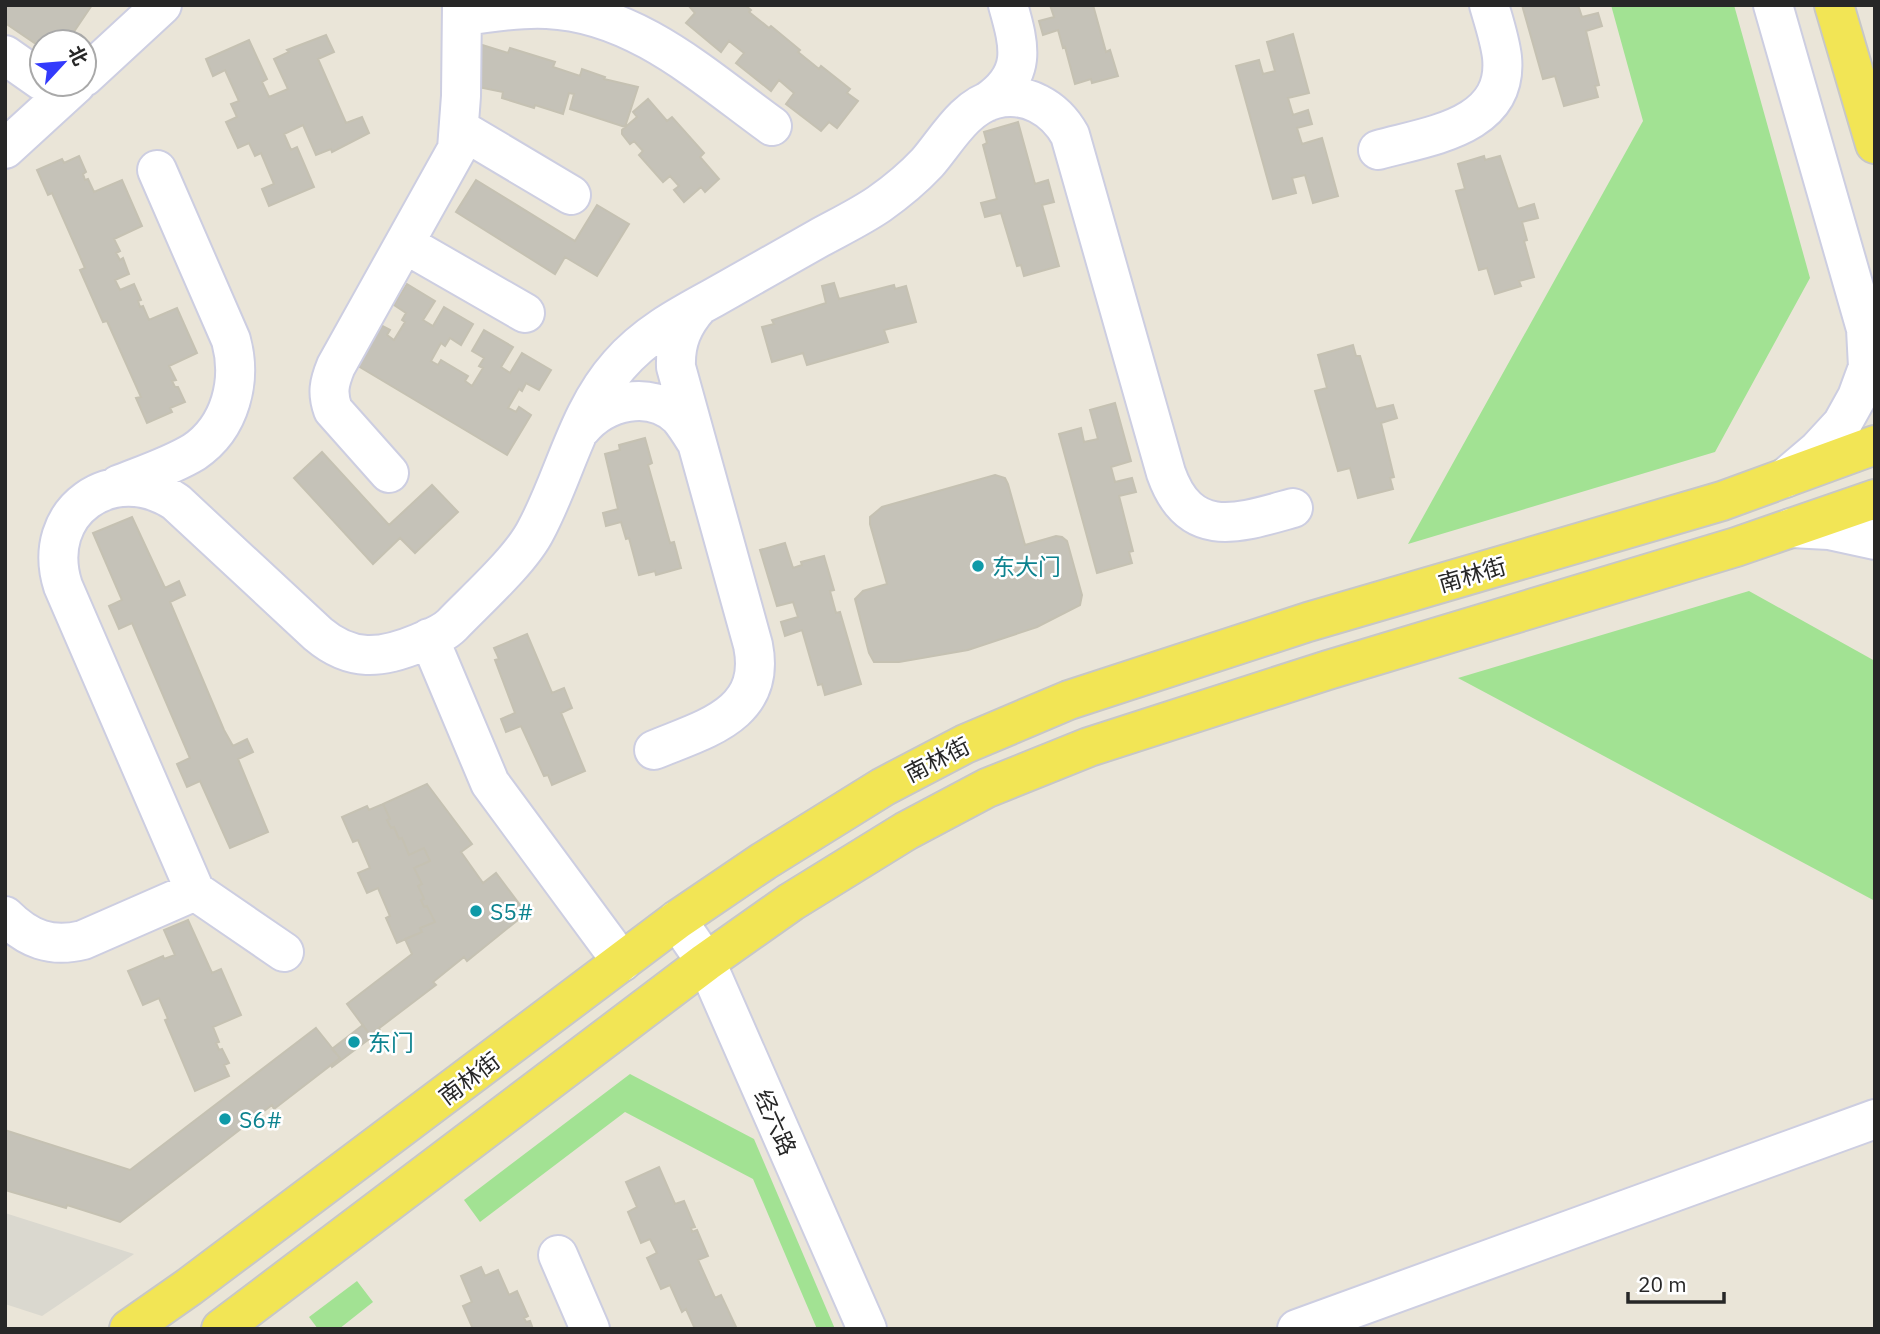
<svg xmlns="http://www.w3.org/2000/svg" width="1880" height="1334" font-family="'IBM Plex Sans','Noto Sans SC',sans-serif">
	<rect width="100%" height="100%" fill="#eae5d8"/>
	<path fill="#a2e293" d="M1611,5H1734L1810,278L1715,452L1408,544L1643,121Z
		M1749,591L1875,661V901L1458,678Z
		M630,1074L754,1139L835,1329H817L753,1179L625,1112L480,1222L464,1200Z
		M357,1281L373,1302L339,1329H318L309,1317Z"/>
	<path fill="#dad8cf" d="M5,1213L134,1254L42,1316L5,1304Z"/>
	<path fill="#c5c2b8" stroke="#c5c1b2" stroke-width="2" d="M5,5H92L67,42H42V48L5,23Z
		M688,5H745L751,10L749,12L769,28L771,26L800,50L798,52L819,69L821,66L850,89L847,93L858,101L837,128L829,122L821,131L786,104L794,93L779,80L771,91L736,63L744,53L729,41L721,52L686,23L695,13Z
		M1050,5H1093L1106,52L1110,50L1118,76L1092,83L1091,79L1075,84L1065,47L1063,48L1058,30L1043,35L1039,21L1054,17Z
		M1522,5H1578L1582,17L1598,13L1602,26L1586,31L1599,85L1595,86L1598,97L1564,106L1555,76L1543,79Z
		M1293,34L1309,93L1288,98L1293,115L1308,110L1312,124L1297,128L1302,144L1322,138L1338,196L1313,203L1305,175L1292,178L1296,193L1273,199L1236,66L1259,60L1263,74L1275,71L1267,42Z
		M326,35L334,52L318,59L346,123L362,117L369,133L332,152L331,149L316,155L303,125L284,134L291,150L297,147L314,187L269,206L262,189L274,184L261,153L255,156L249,143L238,148L226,122L237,117L231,104L239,101L225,70L213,76L206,59L249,40L267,79L262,82L269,97L288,89L274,59L289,52L287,50Z
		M479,44L508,53L510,48L555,62L553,67L580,76L582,69L605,77L604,79L638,87L625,127L570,109L574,94L569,93L563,114L535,105L534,108L502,98L503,92L473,86Z
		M648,99L667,121L672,117L704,153L700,157L719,179L705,192L701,187L684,202L674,190L679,186L670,176L663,182L639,155L643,151L634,141L630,144L622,134V130L637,117L633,112Z
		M1018,122L1035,184L1048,180L1054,202L1042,205L1059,266L1024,276L1021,265L1017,266L1001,213L985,217L981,203L997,199L983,145L987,143L984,132Z
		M79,156L86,172L83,174L85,180L88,179L94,192L122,180L142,226L114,239L120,251L116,253L120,260L123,258L129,274L115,280L120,290L134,284L141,300L138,301L140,307L143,306L149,320L177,308L197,353L169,366L176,380L172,381L175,387H178L185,402L170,408L172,412L147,423L136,398L141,397L107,321L103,322L80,270L85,268L52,193L48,195L37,170L62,159L64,163Z
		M1484,156L1485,160L1500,156L1518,209L1534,204L1538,218L1522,222L1527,240L1524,241L1534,277L1519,281L1521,286L1495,294L1487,268L1479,270L1456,191L1465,189L1458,164Z
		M476,180L575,241L597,205L629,224L597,276L565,257L555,274L456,212Z
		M834,283L839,299L894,285L895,289L906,286L916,322L884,330L888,342L807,365L803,353L772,362L762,327L774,324L772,320L826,303L822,286Z
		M407,284L435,301L423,320L433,326L444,307L473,324L461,345L450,338L445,346L441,343L431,361L438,365L441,360L468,376L465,381L472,386L483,368L479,366L484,358L472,351L484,330L513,347L501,367L510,373L522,353L551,370L539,390L526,383L522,391L519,389L508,408L516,412L519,407L531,415L507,455L353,363L377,323L390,330L387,335L394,340L405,322L402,320L406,313L394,305Z
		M1353,345L1356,356H1360L1376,409L1393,405L1397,418L1381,423L1394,477L1390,478L1393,489L1358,498L1350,468L1338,471L1315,391L1327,388L1318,355Z
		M1115,403L1131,461L1111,467L1115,482L1132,478L1136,492L1119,496L1133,551L1129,552L1132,563L1097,573L1059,434L1081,428L1084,442L1098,439L1090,410Z
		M645,438L652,463L648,465L670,543L674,542L681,568L656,575L655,571L639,575L629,538L626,539L621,522L606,526L603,513L618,509L605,454L620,450L619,445Z
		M322,452L389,525L432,485L458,512L415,553L400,538L373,564L294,478Z
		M995,475L1005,478L1008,484L1025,545L1056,536L1062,537L1067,541L1082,595L1080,605L1037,627L968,650L899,662H874L869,653L855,599L863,591L887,584L870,524V517L882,507Z
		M132,517L165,588L179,581L185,595L170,602L224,730L233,746L247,739L253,752L238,759L268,832L230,848L200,781L187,787L177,764L190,758L132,623L119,629L109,606L122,600L93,533Z
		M785,543L793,568L802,565L801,562L824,556L834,590L830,591L836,613L840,612L861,684L825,695L822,684L818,685L802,630L785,636L781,622L798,617L793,602L777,606L760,550Z
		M527,634L552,693L564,688L572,708L561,713L585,771L552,785L548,775L544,776L521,726L506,732L501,719L515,713L495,660L499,659L494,648Z
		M427,784L472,844L461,852L483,883L496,873L523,909L524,915L467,961L464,957L433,982L436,985L370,1035L347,1004L412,954L405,939L422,932L420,928L435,922L427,906L424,907L421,900L424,899L418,886L422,884L414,868L430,861L424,848L409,855L402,838L399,839L394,827L391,828L387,820L390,819L383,804Z
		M383,804L390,819L387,820L391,828L394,827L399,839L402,838L409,855L424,848L430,861L414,868L422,884L418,886L424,899L421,900L424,907L427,906L435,922L420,928L422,932L397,943L386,918L390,916L378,888L367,893L358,873L370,868L358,840L353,842L342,817L367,806L369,810Z
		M188,920L212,973L221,969L241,1015L213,1027L219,1042L216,1043L219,1050L222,1049L229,1063L224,1065L229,1076L195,1091L165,1020L168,1019L159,998L143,1005L128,971L163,956L164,959L175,955L164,930Z
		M363,1025L370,1035L379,1028L380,1031L332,1067L331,1065L340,1058L332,1049Z
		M316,1028L340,1058L274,1109L272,1105L120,1222L67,1205L66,1208L5,1190V1130L130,1170Z
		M659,1167L675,1204L684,1201L695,1227L691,1228L692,1232L697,1230L708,1256L698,1260L715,1298L721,1295L737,1329H695L686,1309L682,1312L670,1285L661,1289L647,1258L657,1253L650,1239L641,1243L628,1212L637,1207L626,1182Z
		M481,1267L485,1276L498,1270L509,1295L517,1291L528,1316L524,1318L526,1322L530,1321L533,1329H473L463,1306L472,1302L461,1276Z"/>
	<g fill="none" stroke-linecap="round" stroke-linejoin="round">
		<defs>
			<path id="minor" d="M1773,5L1866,329L1868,367L1857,397L1842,424L1818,450L1785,478
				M462,16C490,13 519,7 547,9C636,13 704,77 772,126
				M5,55L42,81
				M84,77L162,5
				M987,102C1027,75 1020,47 1008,5
				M460,129L571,195
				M5,149L76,84
				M1378,150C1427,136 1509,128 1502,57C1500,40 1494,22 1489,5
				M405,244L525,313
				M581,429C604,401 650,389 679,417C685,424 690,432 695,440
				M389,473L333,410C327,393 329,383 336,366L457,149L461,96L462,5
				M118,485C143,475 171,466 194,452C231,427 242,380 231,340L157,170
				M1791,528L1829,530L1875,540
				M429,638L490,783L622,962
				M654,750C704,729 767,715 753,645L676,367C675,342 683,324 699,306
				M5,916C28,939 51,948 83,940L195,891
				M677,920L706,962L867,1329
				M284,952L195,891L63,586C39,511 113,460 176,502L318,634C351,662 381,659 419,643C431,638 443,634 452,625C477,599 521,560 536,530C565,476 577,412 619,365C645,335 678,317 713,298C748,278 784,258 819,238C839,227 860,217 879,204C896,192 912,179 927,163C947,140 964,107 995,99C1026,91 1055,108 1070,135L1166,473C1190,541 1239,523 1293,508
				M558,1255L590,1329
				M1297,1329L1875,1119"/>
			<path id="major" d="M1834,5L1875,144
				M129,1329L189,1287L677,920L764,861L883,787L965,744L1069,700L1308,622L1722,501L1875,445
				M221,1329L706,962L791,902L906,831L987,788L1089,747L1328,670L1736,547L1875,499"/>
		</defs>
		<use href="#minor" stroke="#cdcee1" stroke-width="42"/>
		<use href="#major" stroke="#c7c7c7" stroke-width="42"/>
		<use href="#minor" stroke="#fff" stroke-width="38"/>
		<use href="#major" stroke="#f2e555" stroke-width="38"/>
	</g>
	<g fill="#0f9aa8" stroke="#fff" stroke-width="2.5">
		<circle cx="978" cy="566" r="7"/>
		<circle cx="476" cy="911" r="7"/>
		<circle cx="354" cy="1042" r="7"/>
		<circle cx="225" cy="1119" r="7"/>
	</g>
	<g text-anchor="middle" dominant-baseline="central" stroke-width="5" stroke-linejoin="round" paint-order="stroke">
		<g font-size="23" fill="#0d838f" stroke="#fff" text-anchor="start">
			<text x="992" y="566">东大门</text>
			<text x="490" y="911">S5#</text>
			<text x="368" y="1042">东门</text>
			<text x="239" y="1119">S6#</text>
		</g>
		<g font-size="23" fill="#272727" stroke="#fff">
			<text transform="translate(1472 574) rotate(-16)">南林街</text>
			<text transform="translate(937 759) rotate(-27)">南林街</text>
			<text transform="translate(469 1078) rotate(-37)">南林街</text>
			<text transform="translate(776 1122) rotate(66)">经六路</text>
		</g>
	</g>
	<rect width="1880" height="1334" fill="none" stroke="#272727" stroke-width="14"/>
	<g transform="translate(63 63) rotate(64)"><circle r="33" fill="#ffffff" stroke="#a9a9a9" stroke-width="2"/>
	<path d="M0-5L12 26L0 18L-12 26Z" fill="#333afc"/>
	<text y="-10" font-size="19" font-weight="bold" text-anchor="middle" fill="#272727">北</text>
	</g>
	<path d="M1628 1292v10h96v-10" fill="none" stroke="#272727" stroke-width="3.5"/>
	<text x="1638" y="1292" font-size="21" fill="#272727" stroke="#ffffff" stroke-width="5" paint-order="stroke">20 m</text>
</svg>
